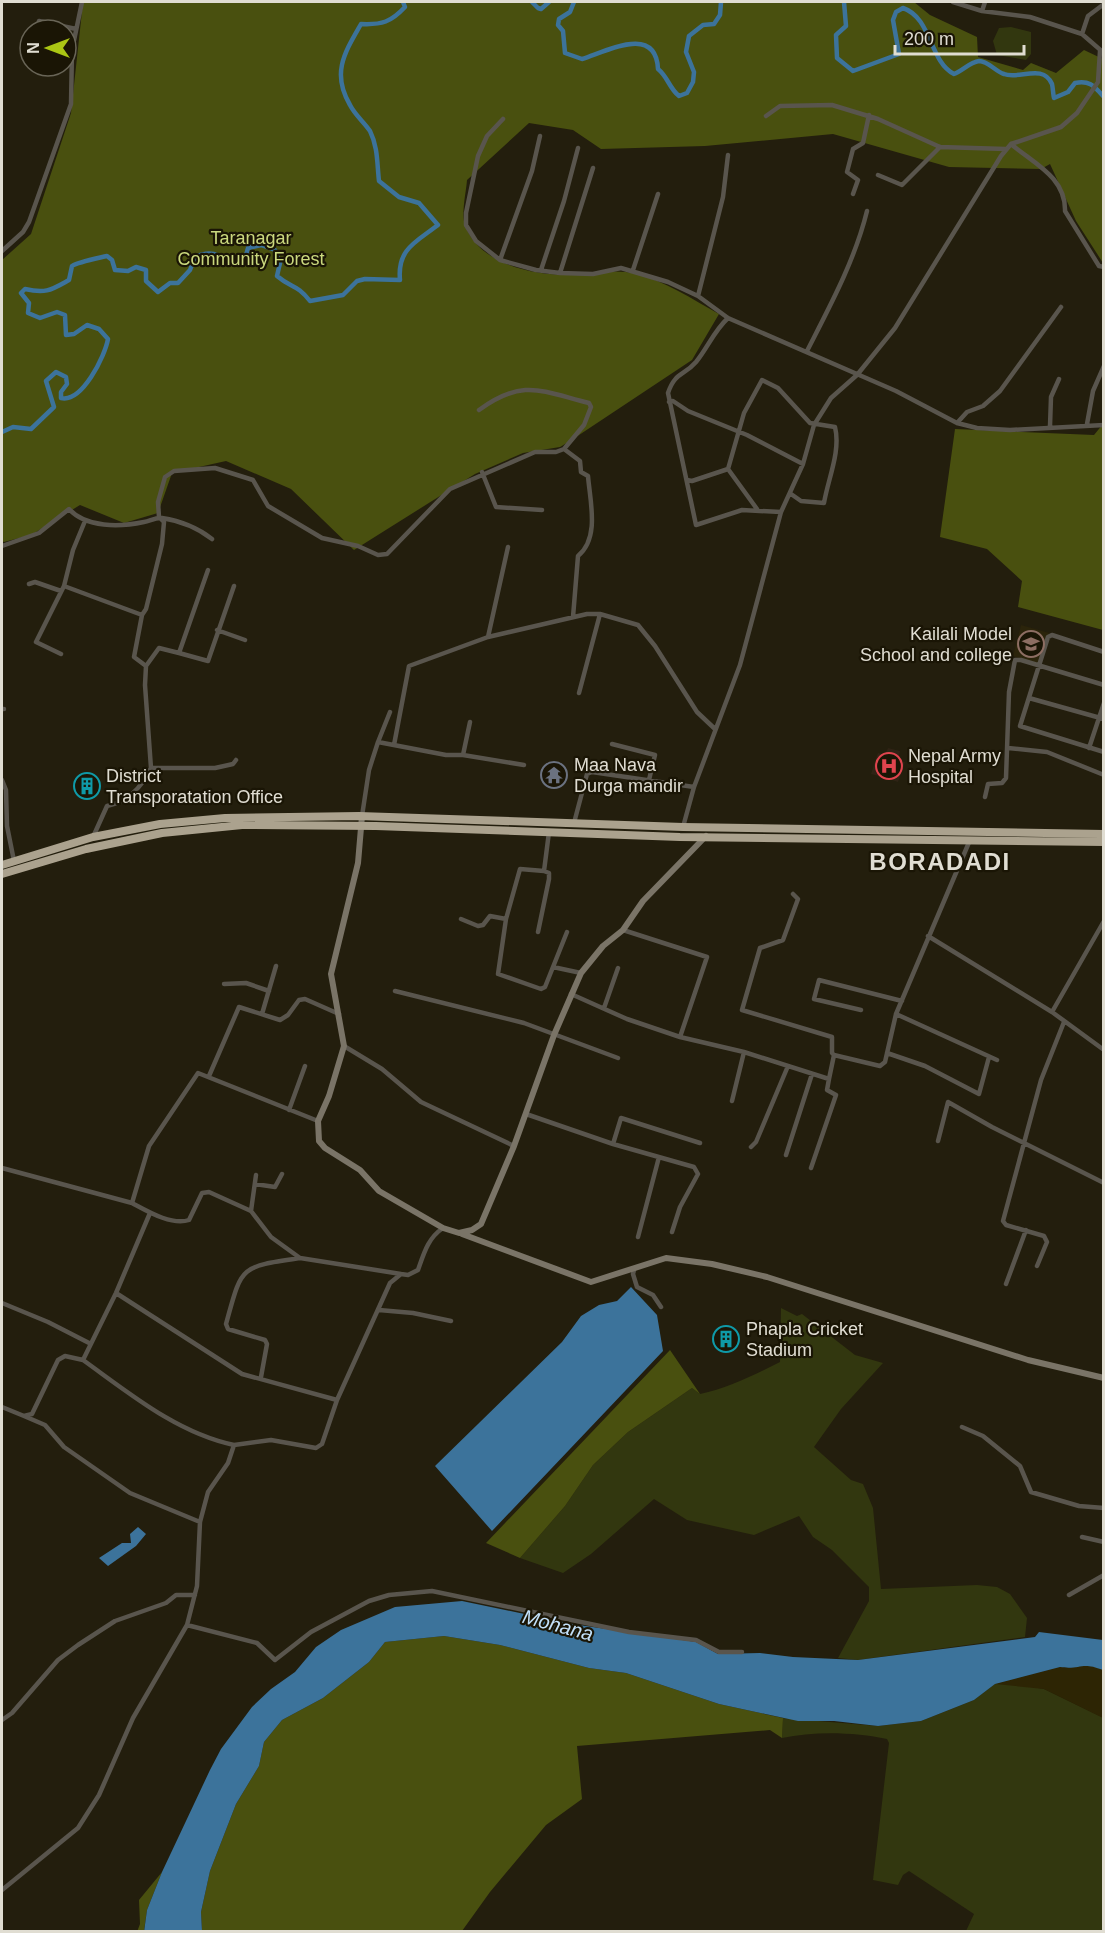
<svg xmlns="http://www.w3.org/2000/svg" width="1105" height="1933" font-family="Arial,sans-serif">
	<rect width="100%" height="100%" fill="#231e0d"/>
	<path fill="#2b240b" d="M1021,625L1049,633L1039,664L1013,656Z"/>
	<path fill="#2f2315" d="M888,748L900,751L899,756L889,753L887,759L905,762L898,782L892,780L894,773L882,769L879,776L871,774L878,753L885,755Z"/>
	<path fill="#32370f" d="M1011,27L1031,32V54L1026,60L997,55L993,41L999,28Z
		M781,1308L797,1316L802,1314L855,1355L883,1363L841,1409L814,1447L851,1480L863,1484L873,1508L881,1589L977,1585L997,1587L1010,1594L1027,1618L1025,1637L858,1660L838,1658L869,1601V1587L832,1550L813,1537L799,1516L754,1535L687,1520L654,1499L591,1554L563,1573L520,1558L565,1506L593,1465L628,1432L692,1388L700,1394C728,1388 754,1375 780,1362Z
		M1009,1683L1044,1689L1104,1718L1103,1931H966L974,1914L909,1871L903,1875L898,1885L873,1880L889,1743L887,1739C855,1732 814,1731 782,1738L783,1718L878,1726L921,1721L974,1700L995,1684Z"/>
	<path fill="#49500f" d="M83,2H914L930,15L977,37L978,57L1023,70L1031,63L1056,73L1084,50L1103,59V263L1076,221L1050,164L1041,169L949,167L833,134L705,146L601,149L573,130L529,123L467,180C466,193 461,214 465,225C479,264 532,275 567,275C590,275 613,268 636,274C665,281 692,299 719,314L692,360L570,441L560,447L523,453L475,474L354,550L291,489L226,461L172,473L158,513L124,523L80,505L31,535L4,542L2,541V260L31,234L71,113Z
		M1103,424V630L1018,607L1022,581L987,549L940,537L955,429L1094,435Z
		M670,1350L700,1394L692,1388L628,1432L593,1465L565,1506L520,1558L486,1543Z
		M444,1636L500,1645L589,1668L626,1673L719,1704L783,1718L782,1738L770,1730L577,1746L582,1799L546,1825L490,1892L462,1931L202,1932L201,1912L210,1871L236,1804L259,1766L264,1742L282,1720L323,1698L369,1662L385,1642Z
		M162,1872L147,1910L144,1931L137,1932L140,1924L139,1900Z"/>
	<path fill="#2d2504" d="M1087,1663L1103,1670V1718L1044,1689L995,1684L1060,1667L1071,1668Z"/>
	<path fill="#3c739b" d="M631,1287L657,1315L663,1351L492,1531L435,1466L562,1342L581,1316L599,1305L617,1301Z
		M138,1527L146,1534L136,1546L108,1566L99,1558L122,1543H131L130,1534Z
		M462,1601L572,1624L696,1642L718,1654L760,1653L793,1657L858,1660L1035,1637L1039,1632L1103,1640V1670C1081,1661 1081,1670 1060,1667L995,1684L974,1700L921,1721L878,1726L834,1721H798L719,1704L626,1673L589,1668L500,1645L444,1636L385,1642L369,1662L323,1698L282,1720L264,1742L259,1766L236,1804L210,1871L201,1912L202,1931L144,1932L147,1910L162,1872L210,1770L221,1749L252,1707L271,1689L295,1672L316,1647L341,1630L395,1607Z"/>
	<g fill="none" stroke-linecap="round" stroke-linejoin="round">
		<path stroke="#3c739b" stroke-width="4.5" d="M532,2L538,8L541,9L549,2
			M574,2L570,12L559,19L558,25L563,31L565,53L582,59C607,51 656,24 658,69C668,77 669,88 679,96L687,93L693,82L694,72L686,52L689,36L703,25L714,24L720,15L721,2
			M844,2L846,26L836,35L837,58L853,71L899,54L893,20L896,12L903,8C932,18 929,61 954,74C962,71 970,62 979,61C988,61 995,71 1004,74C1019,80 1043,63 1052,84C1053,88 1053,94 1054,98L1068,92L1075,83C1090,80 1094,86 1104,97
			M2,432L13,427L31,429L54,407L46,381L56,372L66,377L67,384L61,392V398C82,403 105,356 108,339L99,329L87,325L74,334L66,335L65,315L57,312L40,318L28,313L29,303L21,293L25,289C46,294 51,290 69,280L72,266C78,262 99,258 107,256L112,260L115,270L128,271L136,267L146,270V281L158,292L170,283H178L190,270L195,257C210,250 218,254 231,263L245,259L248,248L261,245L275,250L280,263L277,276C291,288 297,284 310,301L343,295L357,281L365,279L400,280C397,249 416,242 438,225L419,203L399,197L379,181C377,164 378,147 370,131C364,122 355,115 350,105C331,73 345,52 361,24C382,25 391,22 405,7L403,2"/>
		<path stroke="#59554d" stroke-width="4.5" d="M953,2L982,11L1030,17L1082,34
			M1104,4L1088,16L1082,34L1104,53
			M982,11L985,2
			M39,21L76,29
			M766,116L780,106L832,105L878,119L940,147L1006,149
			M503,119L487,136L478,156L466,213V225L476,241L500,260L536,270L560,273L593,274L621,268L668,282L698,296L728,318L896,391L957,423L977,428L1010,430L1104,425
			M1011,144C1033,163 1066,177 1065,211L1099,266L1104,267
			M878,175L902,185L940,147
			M853,194L858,180L847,172L853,149L863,143L869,115
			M2,251L23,232L29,222L71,104L72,50L82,2
			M500,260L532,171L540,136
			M541,270L564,201L578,148
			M633,270L658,194
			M560,273L593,168
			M698,296L723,197L728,155
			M728,318C714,331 708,347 696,362C684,376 675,372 668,393L696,525L742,510L781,512
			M807,351C830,306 855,260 867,211
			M669,402L673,401L688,411L747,435L803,464
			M957,423L967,412L983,406L1000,391L1061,307
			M1087,424L1093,391L1104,366
			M1050,426L1051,397L1059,379
			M564,449L580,461L581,472L588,476C590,501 600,538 578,556L573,617
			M482,472L496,507L542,510
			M687,480L692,481L728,469
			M757,509L728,469L744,413L762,380L778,388L810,423L835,427C841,451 828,479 824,503L801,501L791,494
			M2,546L39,533L69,509C86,528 120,527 144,522C150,521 156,517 162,518C181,521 198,528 212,539
			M29,584L35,582L61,591
			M64,586L142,615
			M217,630L245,640
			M488,637L508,547
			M1104,652L1052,635L1048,637L1020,726L1104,752
			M179,653L208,661L234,586
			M61,654L36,642L64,586L73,550L85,521
			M146,666L159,648L179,653L208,570
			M579,693L600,614
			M1029,698L1104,719
			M2,709H4
			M378,742L390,712
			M612,744L655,755L649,780
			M394,745L409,666L488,637L587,614H600L638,625L655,646L697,712L715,729
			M1008,748L1047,752L1104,775
			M1089,748L1104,703
			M463,755L524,765
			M151,768H215L233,764L236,760
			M2,780L6,790L7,826L14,861
			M985,797L988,784L1002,783L1006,778L1009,692L1015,660H1021L1104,685
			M362,816L369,770L378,742L446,755H463L470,722
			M574,823L587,774L592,772L694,787
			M683,827L694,787L740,665L781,512L803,464L814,425L831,398L857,375L895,328L1001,156L1011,144L1061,127L1077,113L1098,82L1100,51
			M93,837L107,806C127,802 142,787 151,768L145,685L146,666L134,657L142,615L146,609L162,544L164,522L159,517L158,502L165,477L174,471L215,468L253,480L268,506L322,538L358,546L378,555L387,554L450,489L535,452H556L564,449L584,425L591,407L589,403C541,391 523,378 479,410
			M544,871L520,869L506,919L498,974L541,989L545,987L553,967L581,973
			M793,894L798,899L783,940L760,948L742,1010L832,1037V1053L834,1055
			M461,919L478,926L483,925L490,916L506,919
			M623,930L707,957L680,1037L744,1052L829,1079L834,1055L880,1066L885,1062L896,1014L970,840
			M538,932L549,879V873L544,871L549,832
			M928,936L1052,1012L1104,1050
			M553,967L567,932
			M224,984L246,983L269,991
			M395,991L524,1023L618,1058
			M571,994L627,1019L680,1037
			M604,1008L618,968
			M861,1010L814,999L819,980L902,1001
			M1052,1012L1104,921
			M262,1014L276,966
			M896,1014L997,1060
			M344,1046L382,1069L421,1102L514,1146
			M887,1053L925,1066L979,1094L989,1057
			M209,1076L239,1007L280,1020L288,1015L299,1000L305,999L339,1014
			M732,1101L744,1052
			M289,1110L305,1066
			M526,1114L613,1144L621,1118L700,1143
			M318,1121L198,1073L149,1146L132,1203C147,1211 172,1226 189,1220L202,1193L209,1192L251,1211L271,1237L300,1258L401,1274
			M938,1141L948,1102L992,1127L1104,1183
			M613,1144L694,1167L698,1174L680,1207L672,1232
			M751,1147L756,1142L788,1066
			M786,1155L812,1074
			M2,1168L132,1203
			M811,1168L836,1095L827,1090L829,1079
			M255,1184L275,1187L282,1174
			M251,1211L256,1175
			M150,1213L116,1293L83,1360C129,1393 177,1433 234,1445
			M638,1237L659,1157
			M1037,1266L1047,1242L1044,1236L1006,1225L1003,1221L1041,1080L1064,1022
			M634,1270L633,1274L637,1287L653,1295L661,1307
			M1006,1284L1026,1230
			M116,1293L242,1374L337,1400
			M2,1303L48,1322L91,1344
			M379,1310L413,1313L451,1321
			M261,1377L267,1344L265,1340L228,1329L226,1324C242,1266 239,1267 300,1258
			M2,1407L24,1416L32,1414L58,1360L65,1356L83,1360
			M24,1416L45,1425L64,1447L130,1493L200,1522
			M962,1427L983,1436L1020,1466L1031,1492L1079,1506L1104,1508
			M1082,1537L1104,1542
			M1069,1595L1104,1575
			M187,1625L257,1643L275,1660L311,1632L369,1601L389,1595L432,1591L629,1632L696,1640L719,1652H742
			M2,1720L12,1713L58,1660L78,1645L115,1621L166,1603L176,1595H195
			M2,1890L78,1828L99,1795L133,1718L187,1625L197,1586L200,1522L208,1492L228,1463L234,1445L271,1440L316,1448L322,1444L337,1400L390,1283L401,1274L408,1275L418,1270C424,1253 428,1238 443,1228"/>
		<path stroke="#7a7467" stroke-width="6" d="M362,816L358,863L331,974L344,1046L329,1096L318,1121L319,1141L325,1148L360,1170L379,1191L443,1228L459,1233L472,1230L481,1224L514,1146L554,1035L581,973L603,946L623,930L643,901L706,836
			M462,1234L591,1282L666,1258L712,1264L767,1277L1028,1360L1104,1378"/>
		<path stroke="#aba28e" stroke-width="8" d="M2,865L93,837L160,824L225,818L359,816L683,827L1104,834
			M2,874L86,849L162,833L242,825L376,826L680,837L1104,842"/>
	</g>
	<defs>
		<symbol id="school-ring" viewBox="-11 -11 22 22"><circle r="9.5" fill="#1a1505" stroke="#8d6e63" stroke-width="1.5"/><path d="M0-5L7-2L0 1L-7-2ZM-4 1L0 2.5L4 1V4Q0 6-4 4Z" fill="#8d6e63"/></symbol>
		<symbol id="hospital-ring" viewBox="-11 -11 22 22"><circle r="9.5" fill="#1a1505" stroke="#e0444e" stroke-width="1.5"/><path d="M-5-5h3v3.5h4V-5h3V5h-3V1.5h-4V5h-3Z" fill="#e0444e"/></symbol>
		<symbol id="temple-ring" viewBox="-11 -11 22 22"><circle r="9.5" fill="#1a1505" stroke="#6b7280" stroke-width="1.5"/><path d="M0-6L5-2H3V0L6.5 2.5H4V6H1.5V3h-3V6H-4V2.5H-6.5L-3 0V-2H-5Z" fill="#6b7280"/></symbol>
		<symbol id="building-ring" viewBox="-11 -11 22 22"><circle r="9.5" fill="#1a1505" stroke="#0f9aa8" stroke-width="1.5"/><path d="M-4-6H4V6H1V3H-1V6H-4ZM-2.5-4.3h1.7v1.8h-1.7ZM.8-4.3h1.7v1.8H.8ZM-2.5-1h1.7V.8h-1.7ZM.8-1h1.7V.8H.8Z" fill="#0f9aa8"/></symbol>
	</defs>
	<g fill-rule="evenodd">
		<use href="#school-ring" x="1016" y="629" width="30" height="30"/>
		<use href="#hospital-ring" x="874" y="751" width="30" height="30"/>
		<use href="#temple-ring" x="539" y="760" width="30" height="30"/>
		<use href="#building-ring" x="72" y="771" width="30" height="30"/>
		<use href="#building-ring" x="711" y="1324" width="30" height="30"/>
	</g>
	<g text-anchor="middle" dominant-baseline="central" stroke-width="4.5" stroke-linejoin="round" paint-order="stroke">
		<g font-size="18" fill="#cbd97e" stroke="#1a1505">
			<text x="251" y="238">Taranagar<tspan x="251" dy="21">Community Forest</tspan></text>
		</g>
		<g font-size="18" fill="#e0ddd2" stroke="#1a1505" text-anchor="start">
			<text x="1012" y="634" text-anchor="end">Kailali Model<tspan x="1012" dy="21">School and college</tspan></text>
			<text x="908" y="756">Nepal Army<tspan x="908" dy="21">Hospital</tspan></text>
			<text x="574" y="765">Maa Nava<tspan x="574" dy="21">Durga mandir</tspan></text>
			<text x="106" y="776">District<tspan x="106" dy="21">Transporatation Office</tspan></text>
			<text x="746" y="1329">Phapla Cricket<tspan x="746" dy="21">Stadium</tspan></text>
		</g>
		<g font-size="20" font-style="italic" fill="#c2e0f9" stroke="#1a1505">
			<text transform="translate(558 1625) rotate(15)">Mohana</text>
		</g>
		<g font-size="24" font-weight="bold" letter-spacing="1.5" fill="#e0ddd2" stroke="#1a1505">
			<text x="940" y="861">BORADADI</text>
		</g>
	</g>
	<rect width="1105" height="1933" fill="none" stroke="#e0ddd2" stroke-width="6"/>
	<g transform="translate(48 48) rotate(270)"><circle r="28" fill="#1a1505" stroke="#696557" stroke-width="1.5"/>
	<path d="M0-4.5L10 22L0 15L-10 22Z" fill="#abc614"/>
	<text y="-9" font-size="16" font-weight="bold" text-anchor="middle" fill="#e0ddd2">N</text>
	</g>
	<path d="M895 45v9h129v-9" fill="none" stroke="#e0ddd2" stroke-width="3"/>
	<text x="904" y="45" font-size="18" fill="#e0ddd2" stroke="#1a1505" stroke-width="4.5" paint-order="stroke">200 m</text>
</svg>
